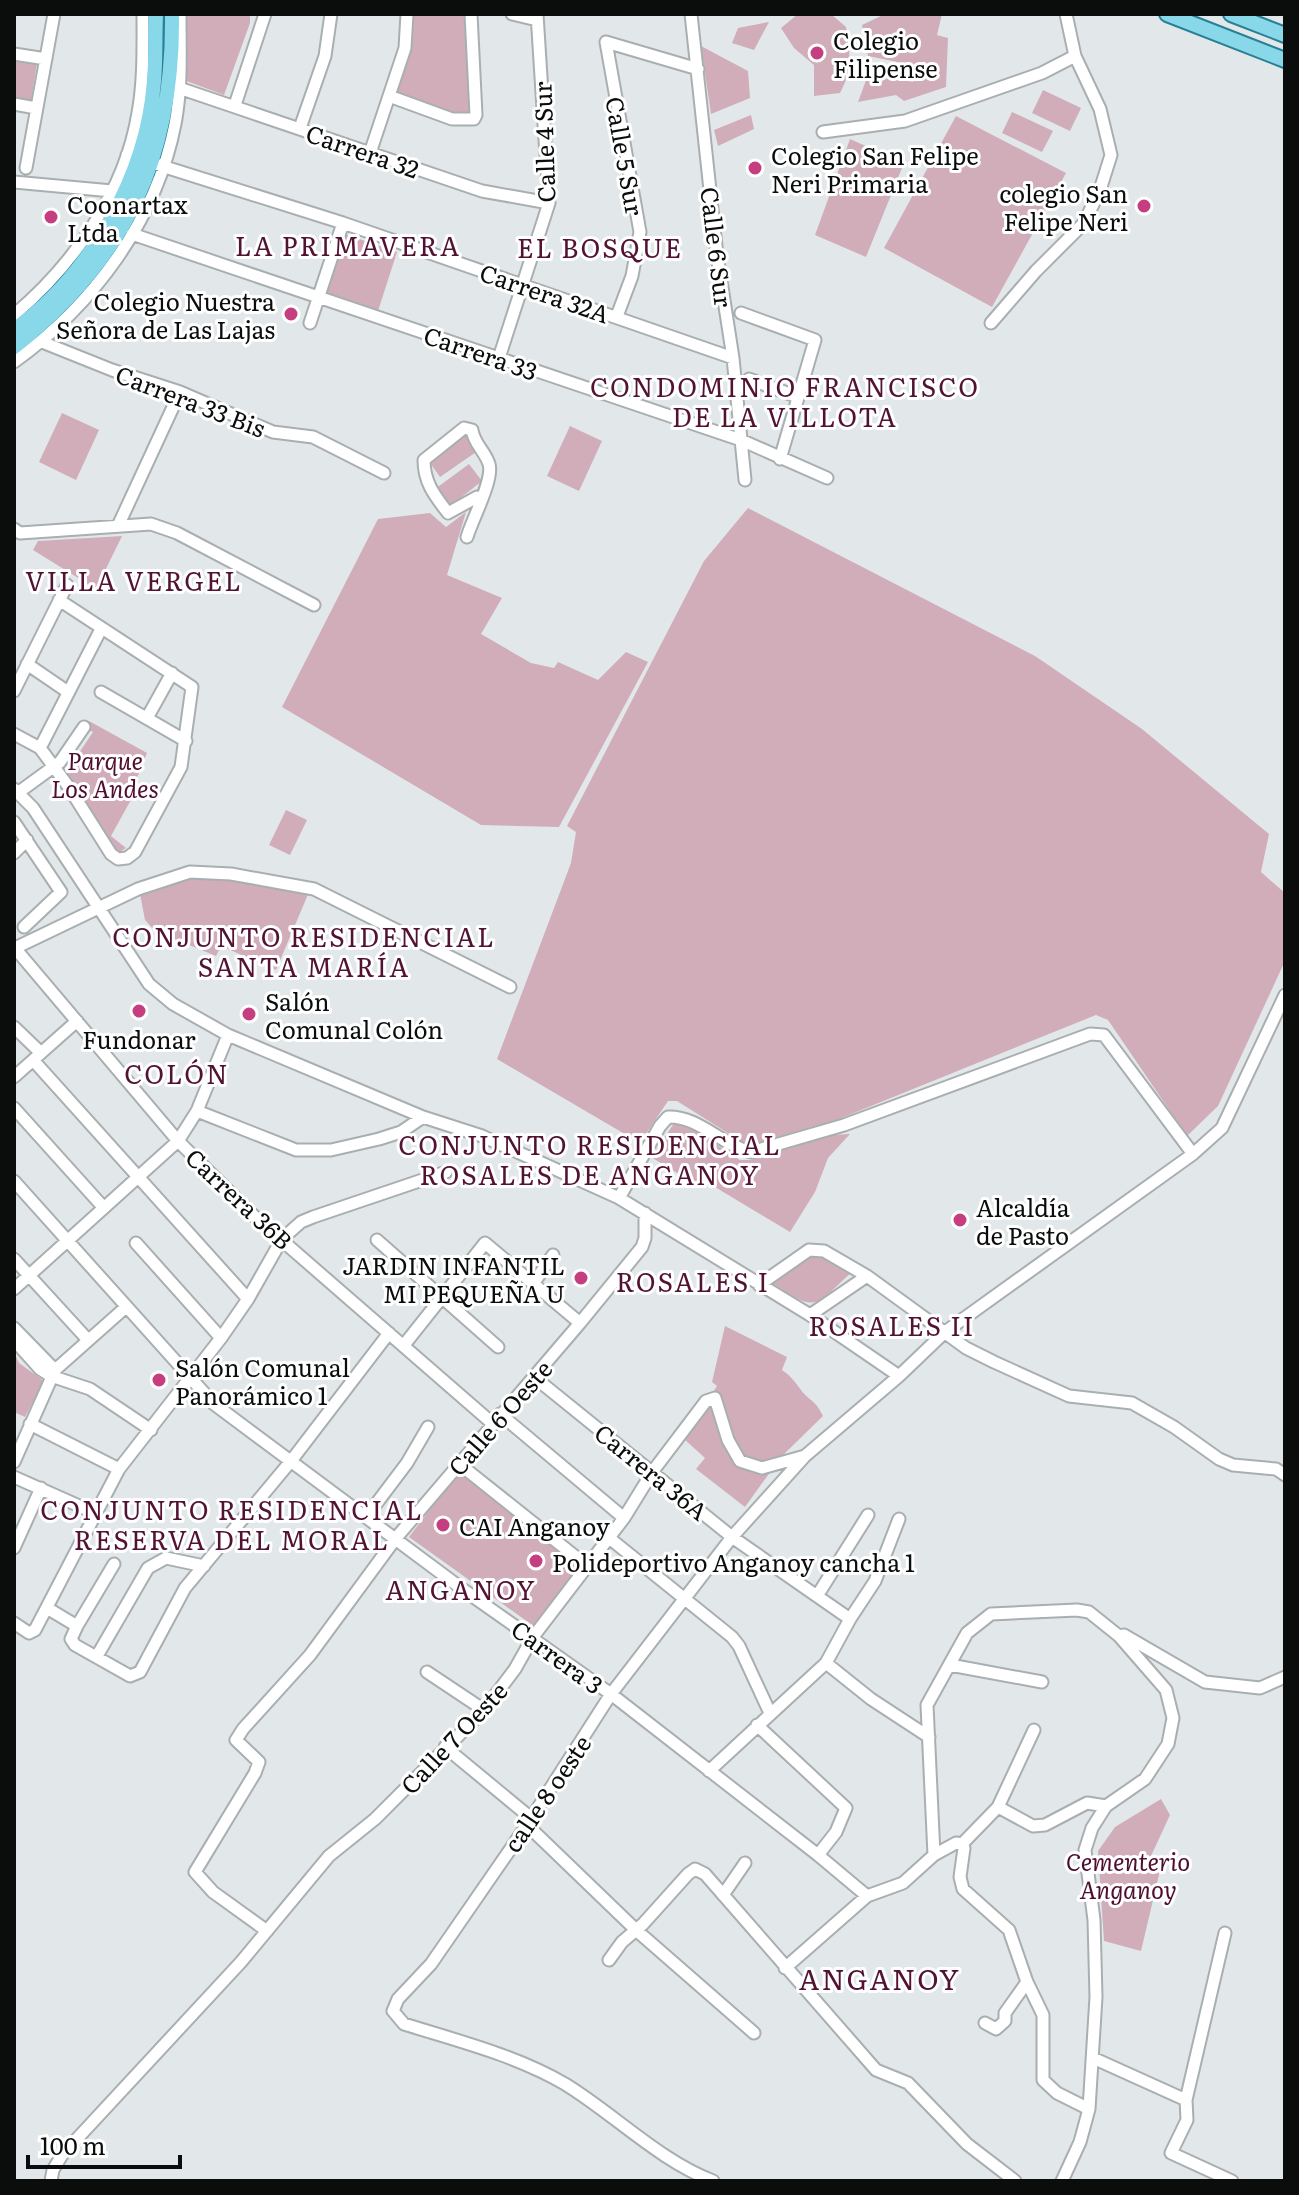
<svg xmlns="http://www.w3.org/2000/svg" width="1299" height="2195" font-family="Literata,serif">
	<rect width="100%" height="100%" fill="#e2e8ea"/>
	<path fill="#d1adba" d="M183,14H250V23L224,95L181,79Z
		M412,14H468L474,114L451,113L395,92Z
		M798,14H831L846,27C850,52 853,70 840,93L814,96V65L794,48L781,28Z
		M885,14H942L937,35L948,38L946,87L904,101L896,95L858,102L869,72L913,82L912,65L868,56L862,25Z
		M769,22L754,50L732,43L738,28Z
		M701,46L748,71L750,98L711,114Z
		M14,58L37,63L31,101L14,98Z
		M1043,90L1081,108L1070,131L1032,113Z
		M1012,112L1053,131L1042,152L1002,133Z
		M751,115L754,129L718,146L714,130Z
		M956,116L1066,173L992,307L884,248Z
		M850,139L904,163L866,257L815,235Z
		M342,233L397,252L378,311L322,292Z
		M62,413L99,430L76,480L39,462Z
		M570,426L602,441L579,491L547,476Z
		M467,433L479,450L440,477L428,460Z
		M469,464L482,481L449,507L435,489Z
		M748,508L1035,656L1142,729L1269,834L1261,872L1285,893V961L1218,1106L1187,1136L1108,1020L1096,1015L839,1119L756,1143L742,1142L677,1101H668L640,1143L497,1059L571,863L576,832L567,826L704,561Z
		M466,512L447,575L502,598L481,634L531,663L554,668L558,662L598,680L626,652L648,662L559,827L481,825L282,707L378,519L430,513L446,527Z
		M122,536L96,589L33,550L38,541Z
		M89,721L147,753L135,783L138,787L111,836L126,848L118,853L65,774L93,732L85,728Z
		M286,810L307,820L290,855L269,845Z
		M188,875H209L309,892L276,970L221,946L216,956L155,931L145,920L140,894Z
		M675,1122H682L740,1160H750L832,1135L850,1134L828,1158L815,1192L790,1232L700,1178L695,1184L651,1157Z
		M816,1252L853,1271C812,1308 818,1314 770,1281Z
		M725,1326L787,1357L782,1370C792,1377 794,1381 801,1390C809,1401 815,1399 823,1416L781,1457L745,1507L696,1469L705,1458L683,1438L717,1386L712,1382Z
		M14,1352L19,1363L44,1381L25,1417L14,1412Z
		M466,1473L580,1565L535,1627L409,1537L453,1479Z
		M1161,1799L1170,1815L1151,1856L1162,1862L1141,1951L1104,1941L1098,1851L1115,1827Z"/>
	<g fill="none" stroke-linecap="round" stroke-linejoin="round">
		<defs>
			<path id="minor" d="M512,14L537,20
				M691,14L717,255L733,358L745,480
				M14,54L46,59
				M179,88L482,191L549,203
				M389,96L452,119H474L476,115L471,14
				M14,104L36,108
				M235,105L265,14
				M300,128L325,56L331,14
				M823,132L905,121L1042,73L1075,56
				M370,153L405,48L407,14
				M127,155L343,223L733,358
				M26,168L54,14
				M14,182L112,191
				M132,234L741,440L827,478
				M741,313L815,340L780,459
				M14,315C74,264 125,192 138,113C144,80 143,47 143,14
				M617,316L632,276L640,232L606,42L698,69
				M310,323L343,223
				M991,323L1036,271L1084,223L1100,190L1111,155L1100,109L1075,56L1066,14
				M42,342L112,370L180,392L273,432L313,437L384,473
				M499,358L549,203L537,14
				M14,362C93,305 156,221 175,124C182,88 180,51 180,14
				M749,379L798,397
				M118,526L180,392
				M14,529L20,533L151,524L177,533L314,605
				M467,537C472,520 494,479 489,464C485,451 474,444 472,430L464,428L424,460C424,483 435,496 448,513L477,497L479,504
				M27,664L68,692
				M14,691L67,585
				M101,692L186,741
				M147,718L172,673
				M14,734L40,748L68,786L111,854L118,859L127,858L135,852L181,767L192,687L59,600
				M40,748L101,629
				M14,789L33,808L149,984L173,1004L228,1035L423,1117L482,1136L619,1198L810,1315L899,1376
				M19,792L60,762L84,727
				M14,822L61,892L24,927
				M14,853L27,840
				M14,947L178,1141L255,1217L492,1423
				M15,948L138,889L190,872L231,874L314,889L510,987
				M14,1027L41,1053
				M33,1060L248,1299
				M14,1077L77,1021
				M14,1108L104,1208
				M197,1111L296,1150H331L379,1139L401,1132L423,1117
				M14,1181L214,1404L461,1588L611,1694L818,1855L867,1896
				M619,1198L660,1126L668,1117C699,1116 721,1145 751,1152L844,1125L1090,1034L1104,1035L1193,1154
				M377,1240L498,1347
				M136,1243L221,1338
				M14,1259L88,1340
				M533,1284L553,1255
				M759,1285L809,1250L824,1251L867,1276L966,1348L994,1362L1069,1396L1132,1403L1174,1427L1219,1459L1233,1465L1276,1469L1285,1475
				M14,1289L178,1141L197,1111L228,1035
				M810,1315L867,1276
				M14,1328L55,1370
				M14,1340L40,1369L51,1376L90,1389L151,1430
				M404,1345L485,1243L580,1323
				M534,1377L732,1537L850,1619
				M500,1414L624,1518
				M30,1424L119,1469
				M14,1462L55,1370L126,1307
				M458,1463L586,1565
				M14,1477L95,1513
				M367,1516L407,1463L428,1427
				M608,1537L732,1637L739,1646L770,1713
				M14,1548L41,1488
				M817,1596L868,1515
				M47,1608L77,1626L71,1639L75,1645L130,1676L140,1672L185,1588L291,1461L389,1333
				M14,1623L29,1633L35,1630L119,1469L221,1338L248,1299L282,1239L301,1222L313,1217L446,1172
				M77,1626L114,1564
				M1119,1636L1124,1635L1205,1682L1260,1688L1285,1677
				M97,1656L148,1568L166,1558L204,1566
				M826,1663L871,1699L929,1737
				M950,1665L1042,1682
				M427,1672L484,1710
				M757,1725L846,1808L836,1832L818,1855
				M445,1747L531,1818
				M709,1771L826,1663L850,1619L875,1581L899,1519
				M998,1807L1033,1826L1045,1825L1087,1803L1106,1806
				M527,1825L636,1930L754,2033
				M962,1844L998,1807L1034,1730
				M934,1855L956,1843L962,1844L964,1848L960,1877L963,1889L1009,1930L1027,1982L1043,2015V2080L1057,2093L1089,2109
				M723,1895L745,1863
				M267,1931L213,1892L195,1872L255,1773L259,1762L236,1740L243,1729L310,1655L396,1538L580,1323L642,1247L645,1238V1213
				M609,1960L622,1942L643,1924L688,1874L695,1869L705,1874L876,2070L908,2083L967,2144L1015,2181
				M785,1968L867,1896L903,1883L934,1855L927,1705L967,1633L991,1614L1077,1610L1089,1612L1119,1636L1166,1690L1173,1718L1168,1744L1145,1779L1106,1806L1092,1828L1085,1850L1094,1920L1096,1997L1089,2109L1080,2142L1062,2181
				M985,2023L996,2029L1005,2021V2013L1027,1982
				M1093,2058L1186,2100L1225,1933
				M1186,2100L1187,2120L1171,2153L1232,2181
				M51,2181L53,2170L62,2155L241,1962L329,1856L375,1819L484,1710L515,1669L533,1637L624,1518L653,1471L706,1401L715,1398L728,1440L740,1461L762,1468L805,1456
				M713,2181C660,2161 614,2114 565,2084C515,2055 458,2041 404,2024L393,2011L398,1999L431,1964L527,1825L611,1694L732,1537L805,1456L899,1376L945,1332L1193,1154L1222,1128L1285,995"/>
			<path id="major" d="M1167,14L1285,60
				M1231,14L1285,35
				M14,330C91,274 147,176 154,81C156,59 155,36 156,14
				M14,347C126,258 174,157 172,14"/>
		</defs>
		<use href="#minor" stroke="#a9afb1" stroke-width="15"/>
		<use href="#major" stroke="#298094" stroke-width="18"/>
		<use href="#minor" stroke="#fff" stroke-width="11"/>
		<use href="#major" stroke="#88d8ea" stroke-width="14"/>
	</g>
	<g fill="#c53f80" stroke="#fff" stroke-width="3">
		<circle cx="817" cy="53" r="8"/>
		<circle cx="755" cy="168" r="8"/>
		<circle cx="1144" cy="206" r="8"/>
		<circle cx="51" cy="217" r="8"/>
		<circle cx="291" cy="314" r="8"/>
		<circle cx="139" cy="1011" r="8"/>
		<circle cx="249" cy="1014" r="8"/>
		<circle cx="960" cy="1220" r="8"/>
		<circle cx="581" cy="1278" r="8"/>
		<circle cx="159" cy="1380" r="8"/>
		<circle cx="443" cy="1525" r="8"/>
		<circle cx="536" cy="1561" r="8"/>
	</g>
	<g text-anchor="middle" dominant-baseline="central" stroke-width="6" stroke-linejoin="round" paint-order="stroke">
		<g font-size="24" fill="#0b0d0d" stroke="#fff" text-anchor="start">
			<text x="833" y="39">Colegio<tspan x="833" dy="28">Filipense</tspan></text>
			<text x="771" y="154">Colegio San Felipe<tspan x="771" dy="28">Neri Primaria</tspan></text>
			<text x="1128" y="192" text-anchor="end">colegio San<tspan x="1128" dy="28">Felipe Neri</tspan></text>
			<text x="67" y="203">Coonartax<tspan x="67" dy="28">Ltda</tspan></text>
			<text x="275" y="300" text-anchor="end">Colegio Nuestra<tspan x="275" dy="28">Señora de Las Lajas</tspan></text>
			<text x="265" y="1000">Salón<tspan x="265" dy="28">Comunal Colón</tspan></text>
			<text x="139" y="1038" text-anchor="middle">Fundonar</text>
			<text x="976" y="1206">Alcaldía<tspan x="976" dy="28">de Pasto</tspan></text>
			<text x="565" y="1264" text-anchor="end">JARDIN INFANTIL<tspan x="565" dy="28">MI PEQUEÑA U</tspan></text>
			<text x="175" y="1366">Salón Comunal<tspan x="175" dy="28">Panorámico 1</tspan></text>
			<text x="459" y="1525">CAI Anganoy</text>
			<text x="552" y="1561">Polideportivo Anganoy cancha 1</text>
		</g>
		<g font-size="24" fill="#0b0d0d" stroke="#fff">
			<text transform="translate(543 142) rotate(-92)">Calle 4 Sur</text>
			<text transform="translate(363 150) rotate(19)">Carrera 32</text>
			<text transform="translate(626 156) rotate(80)">Calle 5 Sur</text>
			<text transform="translate(718 247) rotate(83)">Calle 6 Sur</text>
			<text transform="translate(545 292) rotate(19)">Carrera 32A</text>
			<text transform="translate(481 352) rotate(19)">Carrera 33</text>
			<text transform="translate(191 400) rotate(21)">Carrera 33 Bis</text>
			<text transform="translate(240 1198) rotate(43)">Carrera 36B</text>
			<text transform="translate(499 1417) rotate(-49)">Calle 6 Oeste</text>
			<text transform="translate(652 1471) rotate(39)">Carrera 36A</text>
			<text transform="translate(558 1656) rotate(36)">Carrera 3</text>
			<text transform="translate(453 1737) rotate(-47)">Calle 7 Oeste</text>
			<text transform="translate(546 1793) rotate(-56)">calle 8 oeste</text>
		</g>
		<g font-size="24" font-style="italic" fill="#500e2f" stroke="#fff">
			<text x="105" y="759">Parque<tspan x="105" dy="28">Los Andes</tspan></text>
			<text x="1128" y="1860">Cementerio<tspan x="1128" dy="28">Anganoy</tspan></text>
		</g>
		<g font-size="26" letter-spacing="2" fill="#521232" stroke="#fff">
			<text x="348" y="244">LA PRIMAVERA</text>
			<text x="600" y="246">EL BOSQUE</text>
			<text x="785" y="385">CONDOMINIO FRANCISCO<tspan x="785" dy="30">DE LA VILLOTA</tspan></text>
			<text x="134" y="579">VILLA VERGEL</text>
			<text x="304" y="935">CONJUNTO RESIDENCIAL<tspan x="304" dy="30">SANTA MARÍA</tspan></text>
			<text x="177" y="1072">COLÓN</text>
			<text x="590" y="1143">CONJUNTO RESIDENCIAL<tspan x="590" dy="30">ROSALES DE ANGANOY</tspan></text>
			<text x="693" y="1280">ROSALES I</text>
			<text x="892" y="1324">ROSALES II</text>
			<text x="232" y="1508">CONJUNTO RESIDENCIAL<tspan x="232" dy="30">RESERVA DEL MORAL</tspan></text>
			<text x="461" y="1588">ANGANOY</text>
		</g>
		<g font-size="28" letter-spacing="2" fill="#521232" stroke="#fff">
			<text x="880" y="1978">ANGANOY</text>
		</g>
	</g>
	<rect width="1299" height="2195" fill="none" stroke="#0b0d0d" stroke-width="32"/>
	<path d="M28 2155v12h152v-12" fill="none" stroke="#0b0d0d" stroke-width="4"/>
	<text x="40" y="2155" font-size="24" fill="#0b0d0d" stroke="#ffffff" stroke-width="6" paint-order="stroke">100 m</text>
</svg>
